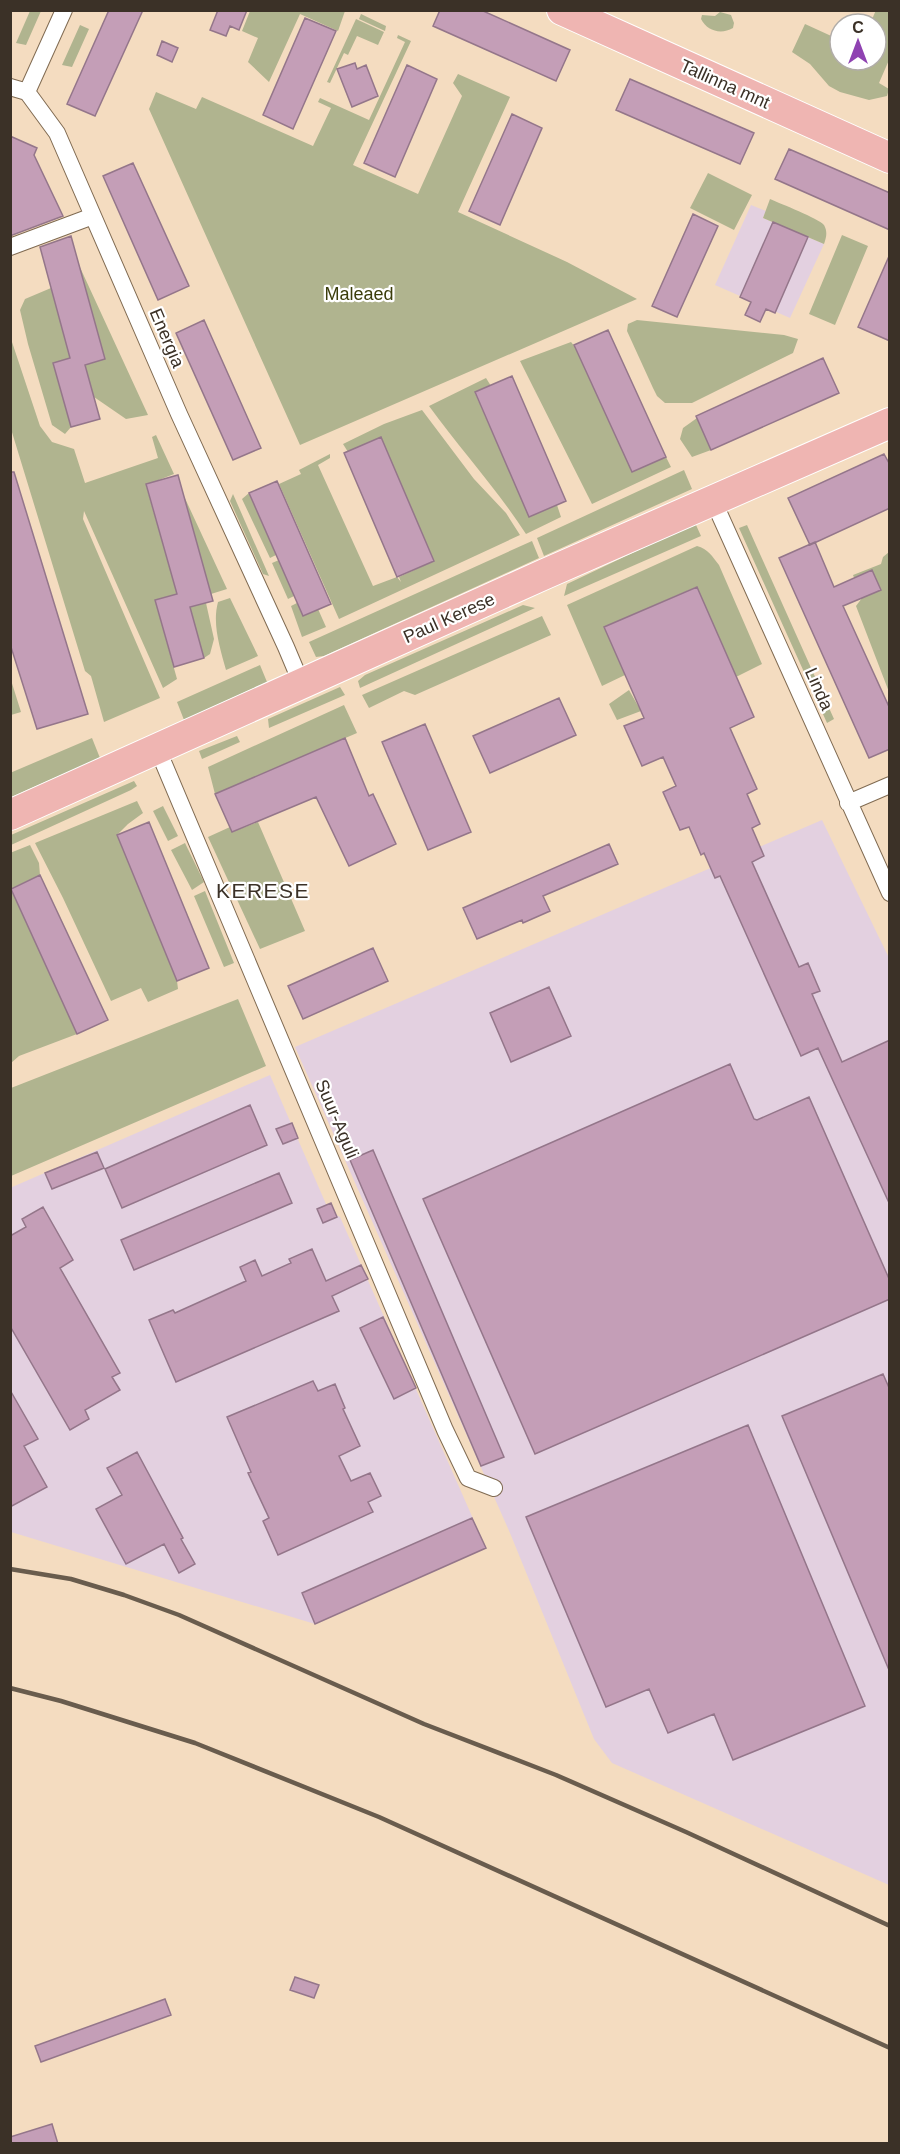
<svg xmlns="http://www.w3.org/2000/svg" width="900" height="2154" font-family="Helvetica,sans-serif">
	<rect width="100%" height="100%" fill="#f4dcc0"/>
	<path fill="#e3d0e0" d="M751,205L766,211L763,218L824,244L790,318L715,285Z
		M822,820L889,958V1885L612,1763L594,1739L510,1533L295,1047Z
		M270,1075L329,1211L340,1217L486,1548L315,1624L11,1532L10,1188Z"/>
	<path fill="#b0b48f" d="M876,10L889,11V60L879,83L889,89L887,96L869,100L840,92L829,86L810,64L792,52L805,24L840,40V60H876V24H870Z
		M30,11H41L26,45L16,43Z
		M250,11V10L345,11L338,31L300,14L269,82L248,62L258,38L242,31Z
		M720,12L731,15L734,23L733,28C721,35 707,31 701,19L702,15L715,16Z
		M361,14L386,26L385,31L359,19Z
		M356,19L384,32L378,45L357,36L348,55L344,53L330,83L327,82Z
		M80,25L89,29L72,67L62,65Z
		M398,35L411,41L353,165L418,194L462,96L453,83L458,74L510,97L458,212L567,262L637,299L300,445L149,109L156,92L196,109L202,97L313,146L331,108L318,102L320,98L369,120L405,42L397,38Z
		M708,173L752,195L734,230L690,208Z
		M770,199C781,204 818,218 824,225C828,232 826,238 824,244L763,218Z
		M842,235L868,246L835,325L809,314Z
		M78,263L148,415L126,419L94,397L85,365L105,359Z
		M51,288L70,358L53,363L71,427L65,434L52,425L28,344L20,310L25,299Z
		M637,320L784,335L798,339L793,353L692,403H665L657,396L653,388L627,331L628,324Z
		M10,336L40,426L52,442L74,449L85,483L158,458L152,437L156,435L174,474L146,485L177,594L155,600L177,679L163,688L84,511L83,519L160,698L104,722L91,676L85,671L11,429Z
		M571,342L666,457L671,467L592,504L520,361Z
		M486,378L491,386L475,393L529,516L557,505L561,517L526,534C497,489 460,449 429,406Z
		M422,410L474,479L506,513L520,535L339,619L279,484L301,474L299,470L330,454V458L318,465L373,586L397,577L401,582L399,577L434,561L381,438L348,452L343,444L384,424Z
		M697,418L711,450L692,457L680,439L683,428Z
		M684,470L692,489L544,556L537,538Z
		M249,493L276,555L270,558L242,499Z
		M183,494L227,589L211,594Z
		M233,494L269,576L263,574L230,501Z
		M696,525L701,536L564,596L567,584L666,537Z
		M747,525L834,719L827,723L739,528Z
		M532,541L539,558L324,656L316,657L309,642Z
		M697,546C708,549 712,556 719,565L762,664L736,677L696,587L604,627L625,675L602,686L567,605Z
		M889,552V692L856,606L862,598L853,575L881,564L883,557Z
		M279,560L294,596L288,599L272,563Z
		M230,598L258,656L226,670C220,648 212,624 218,602Z
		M206,603L214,639L210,654L204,658L190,607Z
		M297,603L304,616L318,609L326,627L302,637L291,606Z
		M523,605L535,608L360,688L358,681L365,675Z
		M542,616L551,635L415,695L404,691L369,708L362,695Z
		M260,665L267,682L184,720L177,702Z
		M10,677L21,712L11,715H10Z
		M340,687L345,695L269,728L268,719Z
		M629,690L641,711L617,720L609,704Z
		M344,705L357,733L215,794L208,767Z
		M237,736L240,742L202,759L199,751Z
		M92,738L100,758L11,797L10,773Z
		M134,781L137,786L131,790L11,845V835Z
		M137,801L143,813L128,824L117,835L177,981L178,989L148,1002L141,988L111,1001L63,898L35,843Z
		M163,806L178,836L168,841L153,811Z
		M258,822L305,931L260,949L208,837L230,827L232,832Z
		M185,843L204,882L192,890L171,850Z
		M30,845L39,863L40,875L11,889L77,1034L19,1056L11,1063L10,853Z
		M205,891L234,963L224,967L194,896Z
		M238,999L266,1066L11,1176V1088Z"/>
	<path fill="#c49eb7" stroke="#94768a" stroke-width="1.5" d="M109,10H143L95,116L67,104Z
		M218,10H247L239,30L230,26L226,36L210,30Z
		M440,10H481L570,50L556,81L433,26Z
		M305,18L336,31L293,129L263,115Z
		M162,41L178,48L172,62L157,55Z
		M355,63L357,69L366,65L378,96L352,107L337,69Z
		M407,65L437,79L395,177L364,163Z
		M630,79L754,133L740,164L616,110Z
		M512,114L542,128L500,225L469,211Z
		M10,136L37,148L34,155L63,216L10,236Z
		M789,149L890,193V230L775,179Z
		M133,163L189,286L158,300L103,176Z
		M693,214L718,226L677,317L652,306Z
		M773,222L808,237L775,313L766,309L760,322L745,315L751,302L740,297Z
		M71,236L105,359L85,365L100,419L71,427L53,363L70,358L40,247Z
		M890,254V341L858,327Z
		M204,320L261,448L233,460L176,333Z
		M608,330L666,457L632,472L574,345Z
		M823,358L839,393L711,450L696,416Z
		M512,376L566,501L529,517L475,392Z
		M381,437L434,561L397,577L344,453Z
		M884,454L890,465V508L810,545L788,498Z
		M10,472H14L88,714L37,729L10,644Z
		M178,475L213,601L190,607L204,658L174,667L155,600L177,594L146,484Z
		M277,481L331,604L303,616L249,493Z
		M815,542L834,587L872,570L881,590L843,606L890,709V749L869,758L779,558Z
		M697,587L754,717L730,728L757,789L747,794L760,824L752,828L764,856L752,862L799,967L808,963L820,991L812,994L842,1062L890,1040V1205L818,1048L801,1056L720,876L715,878L704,853L701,855L689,827L680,830L663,792L676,786L663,757L642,766L624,726L644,718L604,627Z
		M559,698L576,735L490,773L473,736Z
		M425,724L471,832L428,850L382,742Z
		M345,738L369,796L373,794L396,844L349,866L316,797L232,832L215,794Z
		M149,822L209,968L177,981L117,835Z
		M609,844L618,864L543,896L550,911L523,923L522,920L477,939L463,908Z
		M40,875L108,1020L77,1034L11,889Z
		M373,948L388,981L303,1019L288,986Z
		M549,987L571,1036L511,1062L490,1013Z
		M730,1064L754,1119L757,1120L809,1097L890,1281V1299L535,1454L423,1199Z
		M250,1105L267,1145L122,1208L105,1169Z
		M292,1123L298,1138L283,1144L276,1129Z
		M373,1150L504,1457L481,1466L350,1160Z
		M97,1152L104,1168L52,1189L45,1173Z
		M279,1173L292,1203L134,1270L121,1240Z
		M331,1203L337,1217L323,1223L317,1209Z
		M43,1207L73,1260L60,1268L120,1373L112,1377L120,1390L85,1410L89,1419L70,1430L10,1326V1236L26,1227L22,1219Z
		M312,1249L326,1281L361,1265L368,1279L332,1296L339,1311L176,1382L149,1320L173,1310L175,1313L246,1281L240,1267L255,1260L262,1276L291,1263L289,1259Z
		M383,1317L416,1388L394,1399L360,1328Z
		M883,1374L890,1390L889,1670L782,1416Z
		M313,1381L318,1391L335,1384L345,1408L343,1409L360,1446L339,1456L351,1481L370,1473L381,1496L368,1502L373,1512L278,1555L263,1521L269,1518L248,1473L251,1472L227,1417Z
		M10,1390L38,1439L24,1446L47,1487L10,1507Z
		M748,1425L865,1706L733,1760L714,1714L668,1733L649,1689L606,1707L526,1517Z
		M137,1452L183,1538L181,1539L195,1564L179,1573L164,1544L126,1564L96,1509L122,1495L107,1468Z
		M472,1518L486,1548L315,1624L302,1593Z
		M295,1977L319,1985L314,1998L290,1990Z
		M165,1999L171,2015L41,2062L35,2046Z
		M52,2124L58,2144H10V2137Z"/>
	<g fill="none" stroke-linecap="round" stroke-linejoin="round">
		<defs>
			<path id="street" d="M64,10L27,92L57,133L179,414L286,647L302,685
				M10,87L27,92
				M10,247L93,216
				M713,500L890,893
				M158,750L445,1430L468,1478L494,1488
				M848,803L890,785"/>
			<path id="highway" d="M562,10L890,158
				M10,815L545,574L890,423"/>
		</defs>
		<use href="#street" stroke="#806b52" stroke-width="18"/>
		<use href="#highway" stroke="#fff" stroke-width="32"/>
		<use href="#street" stroke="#fff" stroke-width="16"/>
		<use href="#highway" stroke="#efb5b2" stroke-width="30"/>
		<path stroke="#695c4d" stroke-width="4.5" d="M10,1569L71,1579L124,1595L179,1615L424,1724L556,1775L686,1832L890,1926
			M10,1688L61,1701L195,1743L379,1817L890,2048"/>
	</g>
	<g text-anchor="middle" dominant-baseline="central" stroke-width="4.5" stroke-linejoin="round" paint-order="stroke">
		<g font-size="18" fill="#3b3127" stroke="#fff">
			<text transform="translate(725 84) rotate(24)">Tallinna mnt</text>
			<text transform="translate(167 338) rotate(67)">Energia</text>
			<text transform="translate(449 618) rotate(-24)">Paul Kerese</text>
			<text transform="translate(819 689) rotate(66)">Linda</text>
			<text transform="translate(337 1119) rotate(67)">Suur-Aguli</text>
		</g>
		<g font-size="18" fill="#3b3d0b" stroke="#fff">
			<text x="359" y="294">Maleaed</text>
		</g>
		<g font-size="21" letter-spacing="1.5" fill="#3b3127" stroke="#fff">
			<text x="263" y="890">KERESE</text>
		</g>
	</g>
	<rect width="900" height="2154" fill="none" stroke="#3b3127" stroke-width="24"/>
	<g transform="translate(858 42)"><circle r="28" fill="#ffffff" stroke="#b1ada9" stroke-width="1.5"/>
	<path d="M0-4.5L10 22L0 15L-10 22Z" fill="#8f42b2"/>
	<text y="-9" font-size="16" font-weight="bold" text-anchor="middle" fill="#3b3127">С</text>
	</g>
</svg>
